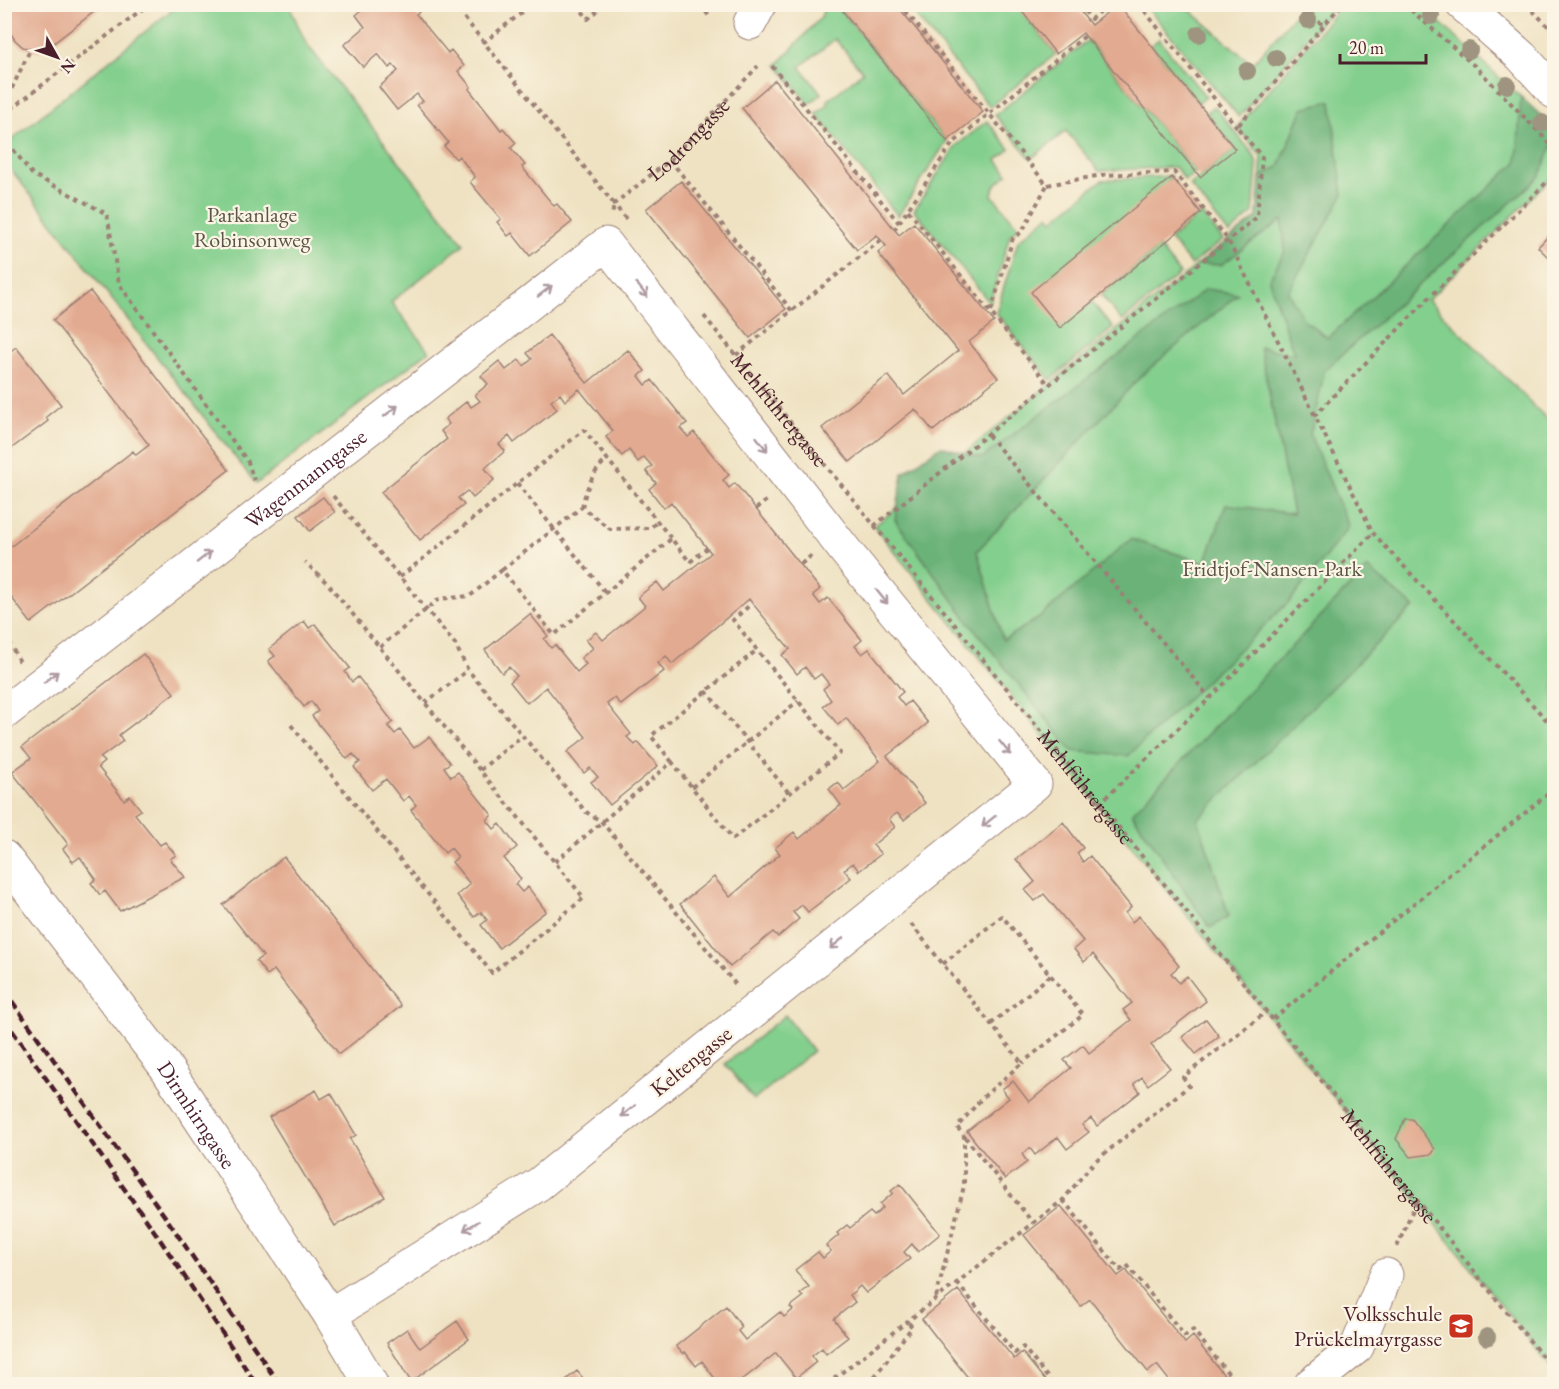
<svg xmlns="http://www.w3.org/2000/svg" width="1559" height="1389" font-family="'EB Garamond',serif">
	<rect width="100%" height="100%" fill="#fcf5e5"/>
	<filter id="ink" filterUnits="userSpaceOnUse"><feTurbulence type="fractalNoise" baseFrequency=".0167" numOctaves="2"/><feDisplacementMap in="SourceGraphic" scale="12" xChannelSelector="R" yChannelSelector="G"/><feConvolveMatrix kernelMatrix="1 2 1 2 8 2 1 2 1" color-interpolation-filters="sRGB"/></filter>
	<filter id="wash" filterUnits="userSpaceOnUse"><feTurbulence type="fractalNoise" baseFrequency=".008" numOctaves="4" result="noise"/><feDisplacementMap in="SourceGraphic" scale="24" xChannelSelector="R" yChannelSelector="G"/><feGaussianBlur stdDeviation="1.35" result="paint"/><feColorMatrix in="noise" values="0 0 0 0 0 0 0 0 0 0 0 0 0 0 0 0 0 1.4 0 .05"/><feComposite in="paint" operator="in"/></filter>
	<g filter="url(#wash)">
		<rect width="100%" height="100%" fill="#efe2c2"/>
		<path fill="#83cf8d" stroke="#66775c" stroke-width="1.5" d="M178,5H289L306,43L464,244L391,302L429,351L256,484L5,162V145Z
			M821,5H837L947,141L898,216L816,114L829,104L827,101L863,72L835,39L800,67L822,94L809,104L777,65L821,17L823,11Z
			M907,5H929L937,14L950,5L954,8L958,5H1016L1056,54L990,107Z
			M1145,5H1184L1252,64L1303,5H1336L1239,117Z
			M1342,5H1421L1554,128V175L1428,300L1554,426V1371L874,526L1257,217L1262,157L1237,127Z
			M1159,39L1206,97L1198,103L1151,45Z
			M1088,40L1196,172L1185,180L1175,167L1099,171L1066,131L1031,159L995,115Z
			M1214,106L1254,155L1257,165L1253,213L1229,234L1190,185L1235,149L1206,113Z
			M987,121L1010,149L997,160L1008,174L994,186L992,195L1019,228L1010,235L990,303L914,210L956,146Z
			M1171,176L1092,302L1113,328L1050,380L996,313L1018,241L1049,215L1053,220L1102,180Z
			M1201,213L1223,240L1191,265L1170,239Z
			M1159,247L1180,274L1122,321L1101,295Z
			M785,1015L813,1051L754,1100L725,1064Z"/>
		<path fill="#6ab278" stroke="#5a6852" stroke-width="1.5" d="M1521,97L1554,128V141L1539,177L1325,370L1310,435L1349,527L1291,600L1128,756L1072,751L971,625L895,520L903,473L941,446L982,458L1206,289L1238,294L1141,376L977,551L1003,640L1039,618L1131,539L1205,563L1226,504L1293,514L1260,347L1294,354L1269,280L1285,251L1282,220L1221,265L1199,264L1257,217L1260,177L1279,167L1303,108L1331,101L1343,195L1288,292L1304,320L1328,338L1517,162Z
			M1367,568L1414,607L1198,819L1229,916L1210,928L1132,813Z"/>
		<g id="blocks">
			<path fill="#e2aa90" d="M5,4H104L46,49L38,51L23,47L15,40L5,25Z
				M369,4H412L419,12L416,14L448,53L451,50L464,66L458,71L471,87L469,89L501,130L503,128L516,143L511,148L525,165L522,167L554,206L557,204L572,222L530,256L512,233L508,236L497,222L501,219L470,182L475,177L459,156L456,159L444,146L448,142L417,105L423,101L417,94L397,110L379,87L398,71L393,65L389,68L378,54L363,67L344,45L365,27L356,15Z
				M837,4H896L983,112L947,141Z
				M1016,4H1074L1091,25L1118,4L1235,149L1200,177L1083,33L1056,54Z
				M775,80L899,235L914,223L994,322L969,342L998,378L933,431L915,409L850,462L822,428L888,375L904,395L958,351L878,253L886,246L877,235L857,250L742,108Z
				M1172,177L1201,213L1060,328L1031,292Z
				M681,181L786,309L750,338L646,209Z
				M1554,230V263L1538,247Z
				M90,291L229,470L31,623L5,589V551L133,451L136,455L149,445L53,320Z
				M549,335L587,383L628,350L645,371L639,376L646,385L652,380L687,423L680,428L688,437L694,432L729,475L723,480L729,488L735,483L820,589L813,595L820,604L828,598L862,640L855,646L862,654L869,649L903,692L897,697L904,706L910,701L928,723L887,756L925,803L904,820L897,813L889,819L895,827L873,845L881,854L859,871L853,863L844,870L851,878L808,912L802,905L793,912L799,919L778,937L773,932L730,967L680,904L714,877L730,897L780,854L775,848L794,832L799,839L841,805L829,789L838,782L844,790L880,761L846,718L838,725L823,706L831,700L823,689L829,684L821,674L814,679L805,667L797,674L782,655L790,649L749,599L672,664L666,656L658,663L664,671L621,705L615,698L607,704L631,734L627,737L635,745L638,742L658,766L610,805L591,782L598,777L590,768L584,773L567,752L586,737L546,687L527,703L510,682L517,676L509,667L502,673L485,650L530,614L548,636L544,639L551,648L555,645L577,672L586,664L581,658L593,648L586,640L596,632L603,640L645,606L638,597L648,589L657,582L664,591L711,553L671,502L664,508L649,489L656,483L646,471L652,466L644,457L638,462L629,450L622,456L606,437L613,431L579,389L565,401L560,394L551,401L557,409L514,443L509,436L499,444L505,451L485,468L494,480L473,498L467,491L458,498L464,505L420,540L381,492L447,439L441,431L449,424L445,419L467,401L471,407L480,401L475,395L488,384L481,376L499,361L506,370L519,360L524,366L532,359L527,353Z
				M16,347L61,405L46,417L48,421L4,454V356Z
				M323,497L335,512L310,531L298,516Z
				M304,621L309,628L315,624L350,668L345,672L352,682L358,677L393,722L388,726L395,734L400,730L414,748L429,737L450,763L444,767L451,777L458,772L492,815L487,820L494,829L500,824L517,847L504,858L521,879L515,884L522,892L528,887L546,911L499,948L481,925L487,920L481,912L474,917L457,895L470,884L452,862L458,857L451,848L445,853L411,810L416,805L409,796L403,801L386,779L372,790L354,767L360,762L353,754L347,759L312,716L318,711L311,701L304,707L268,661L275,656L269,649Z
				M143,654L174,693L119,735L123,741L100,758L104,762L98,767L124,800L130,796L141,810L135,814L160,845L165,842L176,855L170,859L185,877L120,911L105,891L100,895L91,883L96,879L80,857L73,862L63,849L68,844L12,772L31,758L22,747Z
				M1063,822L1083,848L1077,853L1083,862L1090,856L1131,907L1125,913L1132,922L1139,916L1179,966L1171,973L1179,983L1187,976L1206,1001L1151,1045L1170,1068L1148,1085L1142,1077L1134,1084L1140,1092L1097,1126L1091,1118L1082,1125L1089,1132L1067,1149L1058,1137L1035,1155L1030,1148L1022,1154L1027,1162L1005,1179L967,1131L1009,1098L1002,1089L1013,1081L1029,1102L1071,1068L1064,1060L1083,1045L1089,1053L1131,1020L1123,1010L1132,1003L1093,954L1084,962L1074,949L1083,941L1044,894L1035,901L1025,890L1035,882L1016,859Z
				M284,857L401,1006L339,1054L274,970L267,975L256,961L263,956L223,905Z
				M1206,1019L1219,1036L1196,1054L1182,1037Z
				M316,1090L321,1099L331,1093L356,1135L350,1139L385,1197L335,1226L269,1117Z
				M1405,1119H1412L1435,1149L1432,1154L1411,1157L1396,1139Z
				M900,1184L940,1234L918,1252L912,1244L904,1252L910,1259L866,1293L860,1286L850,1295L855,1302L834,1319L848,1337L826,1354L822,1348L812,1356L816,1362L796,1378L776,1353L737,1384H719L702,1361L696,1366L685,1352L683,1354L676,1346L726,1306L742,1327L738,1331L745,1340L780,1312L784,1317L793,1310L790,1307L803,1297L800,1294L809,1287L795,1270L818,1252L823,1258L831,1251L826,1246L839,1235L837,1233L847,1225L850,1228L870,1212L874,1216L883,1208L880,1204L893,1193L891,1191Z
				M1061,1206L1118,1276L1126,1270L1185,1343L1193,1336L1231,1384H1172L1157,1365L1148,1372L1090,1299L1081,1306L1024,1235Z
				M958,1290L1014,1359L1022,1352L1048,1384H988L987,1383L973,1384L922,1319Z
				M457,1321L469,1339L411,1382L387,1343L407,1329L420,1348Z
				M577,1371L588,1384H561Z"/>
		</g>
	</g>
	<g filter="url(#ink)">
		<use href="#blocks" fill-opacity="0" stroke="#9c8076" stroke-width="1.5"/>
		<g fill="none" stroke-linecap="round" stroke-linejoin="round">
			<defs>
				<g id="minor">
					<path d="M1462,4L1522,57L1554,92"/>
					<path d="M750,23L760,4"/>
					<path id="s3" d="M4,713L606,244L847,553L1035,784L539,1184L330,1315"/>
					<path id="s4" d="M4,857L165,1066L330,1315L371,1384"/>
					<path d="M1311,1384L1357,1347L1386,1275"/>
				</g>
			</defs>
			<use href="#minor" stroke="#9c8076" stroke-width="35"/>
			<g stroke="#9c8076" stroke-width="4" stroke-dasharray="4.5 4.5" stroke-linecap="butt">
				<path d="M453,4L614,204L612,216"/>
				<path d="M577,4L588,19L605,4"/>
				<path d="M701,4L710,18"/>
				<path d="M900,4L1047,185L1102,175L1174,172L1228,240L1373,533L1554,728"/>
				<path d="M1079,4L1091,19L1108,4"/>
				<path d="M1139,4L1237,127"/>
				<path d="M1298,4L1324,26"/>
				<path d="M1404,4L1478,69L1554,148"/>
				<path d="M1526,4L1554,32"/>
				<path d="M483,43L533,4"/>
				<path d="M772,66L899,223"/>
				<path d="M4,105L30,50"/>
				<path d="M4,114L149,4"/>
				<path d="M4,134L9,144L32,174L107,214L119,284L248,462L254,480"/>
				<path d="M670,160L792,311"/>
				<path d="M908,210L1049,385"/>
				<path id="s1" d="M626,219L614,204L670,160L758,66"/>
				<path d="M894,230L952,144L1085,36"/>
				<path d="M991,311L1013,238L1022,232L1047,185"/>
				<path id="s2" d="M704,316L1073,770L1554,1371"/>
				<path d="M736,355L881,240"/>
				<path d="M1314,416L1427,300L1554,175"/>
				<path d="M988,435L1210,698"/>
				<path d="M517,483L606,593"/>
				<path d="M333,496L455,644L468,670L586,812L601,821L737,986"/>
				<path d="M582,507C586,489 593,470 608,459"/>
				<path d="M756,509L767,500"/>
				<path d="M874,526L1257,217L1262,157L1237,127L1342,4"/>
				<path d="M801,564L812,555"/>
				<path d="M502,570L582,507L610,529L650,528L657,522"/>
				<path d="M400,577L584,430L690,562L707,548"/>
				<path d="M4,634L20,662"/>
				<path d="M380,647L439,599L470,596L502,570L554,635L671,539"/>
				<path d="M706,691L789,793"/>
				<path d="M425,703L468,670"/>
				<path d="M291,725L492,973L584,898L329,585L305,562"/>
				<path d="M672,762L651,736L757,650"/>
				<path d="M480,770L522,736"/>
				<path d="M692,787L798,701"/>
				<path d="M1099,804L1210,698L1373,533"/>
				<path d="M555,862L672,762L733,839L840,753L733,620L752,603"/>
				<path d="M911,924L1022,1063L983,1097L957,1127L964,1136V1186L935,1302"/>
				<path d="M943,964L1002,916L1083,1015L1022,1063"/>
				<path d="M1273,1019L1554,789"/>
				<path d="M991,1024L1051,975"/>
				<path d="M965,1137L1033,1223"/>
				<path d="M1063,1200L1120,1270L1127,1265L1185,1336L1193,1330L1237,1384"/>
				<path d="M1397,1247L1417,1200"/>
				<path d="M957,1283L1015,1353L1023,1347L1053,1384"/>
				<path d="M827,1384L1063,1200L1094,1162L1189,1086L1183,1077L1266,1012"/>
				<path d="M869,1384L912,1327L908,1322"/>
			</g>
			<use href="#minor" stroke="#fff" stroke-width="33"/>
			<path stroke="#4a1f2b" stroke-width="4.5" stroke-dasharray="9 4.5" stroke-linecap="butt" d="M4,990L171,1225L279,1384
				M4,1019L157,1235L256,1384"/>
		</g>
		<g fill="#9e947f">
			<circle cx="1431" cy="16" r="9"/>
			<circle cx="1308" cy="20" r="9"/>
			<circle cx="1199" cy="34" r="9"/>
			<circle cx="1469" cy="50" r="9"/>
			<circle cx="1276" cy="58" r="9"/>
			<circle cx="1247" cy="71" r="9"/>
			<circle cx="1507" cy="85" r="9"/>
			<circle cx="1542" cy="123" r="9"/>
			<circle cx="1487" cy="1337" r="9"/>
		</g>
		<defs><path id="oneway-shaft" d="M-6 0H5M1.5-3L5.5 0L1.5 3" fill="none" stroke-width="1.6" stroke-linecap="round" stroke-linejoin="round" transform="scale(1.5)"/></defs>
		<g stroke="#ae9aa0">
			<use href="#oneway-shaft" transform="translate(642 290) rotate(52)"/>
			<use href="#oneway-shaft" transform="translate(545 291) rotate(-38)"/>
			<use href="#oneway-shaft" transform="translate(391 411) rotate(-38)"/>
			<use href="#oneway-shaft" transform="translate(762 444) rotate(52)"/>
			<use href="#oneway-shaft" transform="translate(204 557) rotate(-38)"/>
			<use href="#oneway-shaft" transform="translate(882 597) rotate(51)"/>
			<use href="#oneway-shaft" transform="translate(51 677) rotate(-38)"/>
			<use href="#oneway-shaft" transform="translate(1005 748) rotate(51)"/>
			<use href="#oneway-shaft" transform="translate(989 821) rotate(141)"/>
			<use href="#oneway-shaft" transform="translate(837 943) rotate(141)"/>
			<use href="#oneway-shaft" transform="translate(628 1111) rotate(141)"/>
			<use href="#oneway-shaft" transform="translate(471 1226) rotate(148)"/>
		</g>
	</g>
	<defs>
		<symbol id="school-square" viewBox="-11 -11 22 22"><rect x="-9" y="-9" width="18" height="18" rx="4" fill="#c8321e" stroke="#fcf5e5"/><path d="M0-5L7-2L0 1L-7-2ZM-4 1L0 2.5L4 1V4Q0 6-4 4Z" fill="#fff"/></symbol>
	</defs>
	<g fill-rule="evenodd">
		<use href="#school-square" x="1446" y="1311" width="30" height="30"/>
	</g>
	<g text-anchor="middle" dominant-baseline="central" stroke-width="4.5" stroke-linejoin="round" paint-order="stroke">
		<g font-size="22" fill="#4a1f2b" stroke="#fcf5e5">
			<text stroke="none"><textPath href="#s1" startOffset="118">Lodrongasse</textPath></text>
			<text stroke="none"><textPath href="#s2" startOffset="120">Mehlführergasse</textPath></text>
			<text stroke="none"><textPath href="#s3" startOffset="382">Wagenmanngasse</textPath></text>
			<text stroke="none"><textPath href="#s2" startOffset="606">Mehlführergasse</textPath></text>
			<text transform="translate(691 1061) rotate(-39)">Keltengasse</text>
			<text stroke="none"><textPath href="#s4" startOffset="322">Dirmhirngasse</textPath></text>
			<text stroke="none"><textPath href="#s2" startOffset="1092">Mehlführergasse</textPath></text>
		</g>
		<g font-size="22" fill="#5b5448" stroke="#fcf5e5">
			<text x="252" y="214">Parkanlage<tspan x="252" dy="25">Robinsonweg</tspan></text>
			<text x="1272" y="568">Fridtjof-Nansen-Park</text>
		</g>
		<g font-size="22" fill="#4a1f2b" stroke="#fcf5e5" text-anchor="end">
			<text x="1442" y="1313">Volksschule<tspan x="1442" dy="25">Prückelmayrgasse</tspan></text>
		</g>
	</g>
	<rect width="1559" height="1389" fill="none" stroke="#fcf5e5" stroke-width="24"/>
	<g transform="translate(57 57) rotate(130)" stroke="#fcf5e5" stroke-width="4.5" paint-order="stroke">
	<path d="M0-4.5L10 22L0 15L-10 22Z" fill="#4a1f2b"/>
	<text y="-9" font-size="16" font-weight="bold" text-anchor="middle" fill="#4a1f2b">N</text>
	</g>
	<path d="M1340 54v9h86v-9" fill="none" stroke="#4a1f2b" stroke-width="3"/>
	<text x="1349" y="54" font-size="18" fill="#4a1f2b" stroke="#fcf5e5" stroke-width="4.5" paint-order="stroke">20 m</text>
</svg>
